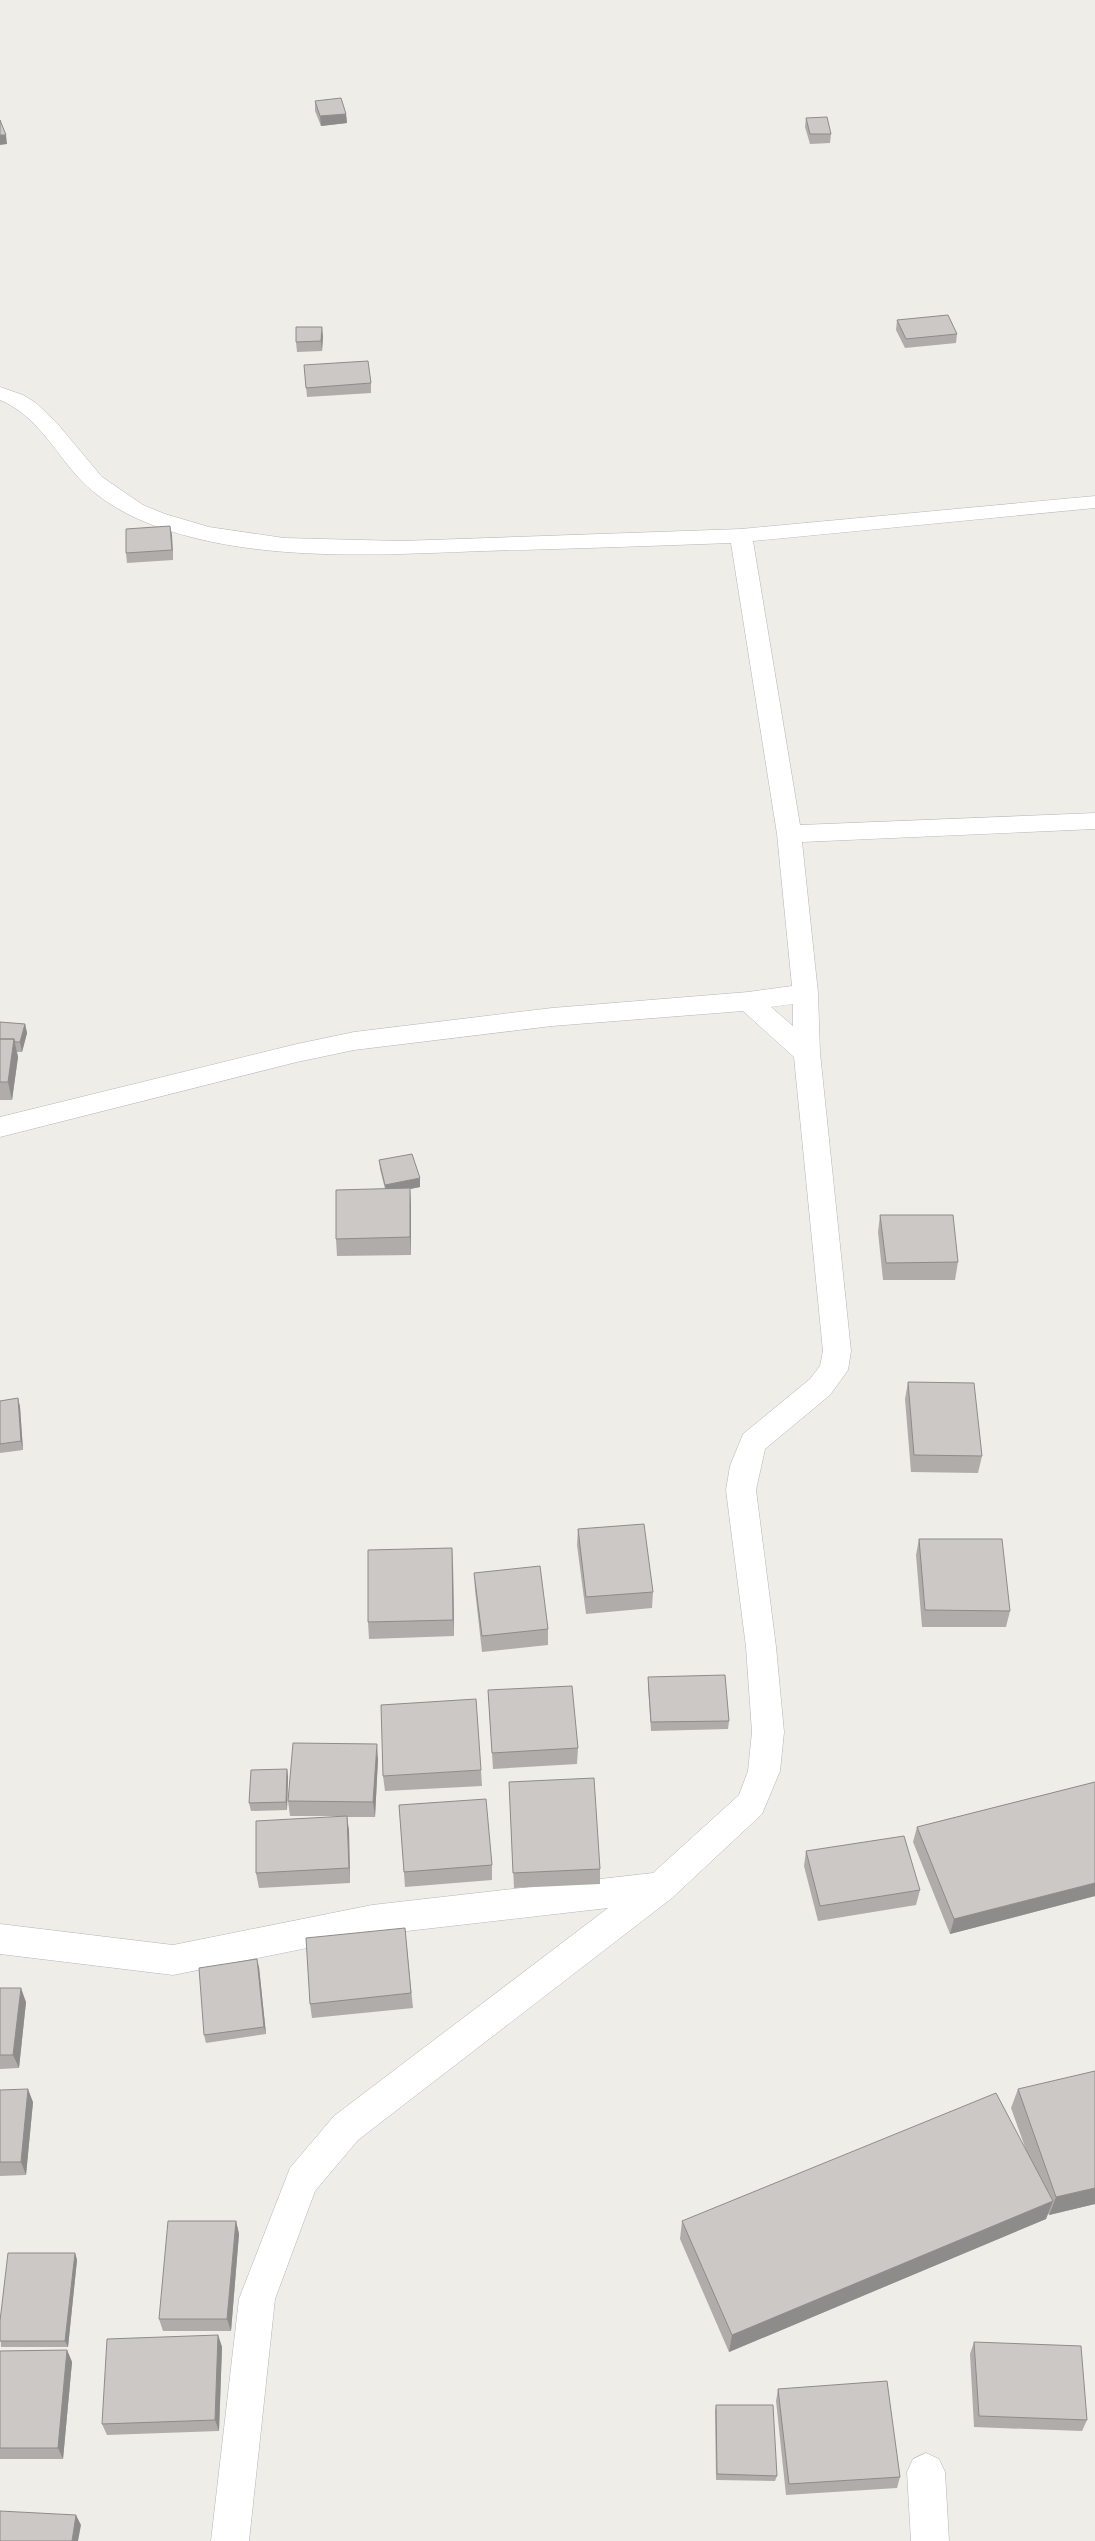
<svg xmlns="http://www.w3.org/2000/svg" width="1095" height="2541" font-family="'Asap Condensed',sans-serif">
	<rect width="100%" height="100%" fill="#efede8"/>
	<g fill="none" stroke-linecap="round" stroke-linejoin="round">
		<defs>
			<path id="minor" d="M0,387L23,395L36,403L56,422L102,477L143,505L165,514L209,527L284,538L401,541L741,529L1095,496V508L753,541L800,825L1095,813V829L802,842L818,993L820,1053L851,1351L848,1370L830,1395L765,1449L756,1490L776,1647L784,1732L780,1771L762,1814L672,1898L358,2140L315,2191L275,2299L249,2541H211L239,2299L290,2168L334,2116L608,1908L372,1935L173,1975L0,1954V1924L173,1945L372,1905L653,1873L739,1795L748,1771L752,1732L746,1647L726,1490L730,1466L743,1434L810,1379L820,1366L823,1351L794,1057L743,1011L552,1026L354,1050L297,1062L0,1137V1117L297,1044L354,1032L552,1008L748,992L792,986L777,834L731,543C649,546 566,549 484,551C373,555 242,564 138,519C116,509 94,495 77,476C53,449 36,415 0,400ZM793,1004V1026L771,1007Z
				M926,2453L939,2459L945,2472L949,2541H911L907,2472L913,2459Z"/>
		</defs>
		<use href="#minor" stroke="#b3b5b8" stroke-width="1"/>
		<use href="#minor" fill="#fff" fill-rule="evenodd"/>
	</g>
	<path fill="#afaca9" d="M315,101L346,114L347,123L321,126L315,111Z
		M806,118L831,134L830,143L810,144L805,127Z
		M897,320L957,334L956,343L905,348L896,330Z
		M323,336L322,351L297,352L296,342Z
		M304,365L371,383V393L307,397Z
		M172,535L173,560L127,563L126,553Z
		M0,1022L25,1024L27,1033L22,1052H17L18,1057L12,1100H0Z
		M379,1160L420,1187L410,1189L411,1206V1255L337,1256L336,1239L385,1189L380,1169Z
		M880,1215L958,1262L955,1280H883L878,1232Z
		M908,1382L982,1456L978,1473L911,1472L905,1399Z
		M18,1398L20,1407L23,1450L0,1453V1401Z
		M578,1529L653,1592L652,1608L586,1614L577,1545Z
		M919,1539L1010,1611L1006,1627H922L916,1555Z
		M453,1564L454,1636L369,1639L368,1622Z
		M474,1573L548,1629V1645L482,1652L475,1590Z
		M648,1677L729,1721L728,1729L651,1731L648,1686Z
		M488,1690L578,1748L577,1764L493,1769Z
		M378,1759L375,1817H347L349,1831L350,1883L259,1888L256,1873L338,1816H290L288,1801Z
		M287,1769L288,1777L287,1810L251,1811L249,1803Z
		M481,1770L482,1786L385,1791L383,1776Z
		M509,1782L600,1869V1884L514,1888Z
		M1095,1782V1896L950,1934L913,1842L917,1827Z
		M399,1805L492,1865V1880L405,1887Z
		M806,1851L920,1890L916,1905L818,1921L804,1866Z
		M405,1928L413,2008L312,2018L310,2004Z
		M259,1967L266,2034L206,2043L204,2035Z
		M0,1988L26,2002L19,2068L0,2069Z
		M1018,2089L1095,2204L1049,2215L1048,2213L1046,2219L729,2352L680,2239L682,2221L1026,2150L1011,2108Z
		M0,2090L33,2102L26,2175L0,2176Z
		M236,2221L239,2234L231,2331H163L159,2319Z
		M75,2253L77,2260L68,2347H1L0,2321Z
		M218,2335L222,2347L219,2431L107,2435L102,2424Z
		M974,2342L1087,2420L1082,2431L974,2427L970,2354Z
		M67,2350L72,2362L63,2459H0V2351Z
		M778,2389L900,2477L897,2488L786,2495L776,2401Z
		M716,2405L777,2476L775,2481L716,2480L715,2411Z"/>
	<path fill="#8e8c8a" d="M346,114L347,123L321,126L320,116Z
		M0,135H6L7,144L0,145Z
		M322,327L323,336L322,351L321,341Z
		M170,526L172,535L173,560L172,550Z
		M25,1024L27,1033L22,1052L20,1042Z
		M14,1039L18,1057L12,1100L8,1082Z
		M420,1178V1187L410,1189L411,1206V1255L410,1237L386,1194L385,1185Z
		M18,1398L20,1407L23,1450L21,1441Z
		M452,1548L453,1564L454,1636L453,1620Z
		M377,1744L378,1759L375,1817L373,1802Z
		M287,1769L288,1777L287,1810L286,1802Z
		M347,1816L349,1831L350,1883L349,1868Z
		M1095,1883V1896L950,1934L954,1919Z
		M257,1959L259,1967L266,2034L264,2027Z
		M21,1988L26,2002L19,2068L13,2055Z
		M28,2089L33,2102L26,2175L21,2162Z
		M1095,2188V2204L1049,2215L1056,2197Z
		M1053,2201L1046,2219L729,2352L732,2335Z
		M236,2221L239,2234L231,2331L227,2319Z
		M75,2253L77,2260L68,2347L65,2341Z
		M218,2335L222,2347L219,2431L215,2420Z
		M67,2350L72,2362L63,2459L58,2448Z
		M76,2515L81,2525L78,2541H72Z"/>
	<path fill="#cbc8c5" stroke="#8e8c8a" d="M341,98L346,114L320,116L315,101Z
		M827,117L831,134H810L806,118Z
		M0,120L6,135H0Z
		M948,315L957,334L906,339L897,320Z
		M296,327H322L321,341L296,342Z
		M368,361L371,383L306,388L304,365Z
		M170,526L172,550L126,553V529Z
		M0,1022L25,1024L20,1042H15L14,1039H0Z
		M0,1039H14L8,1082H0Z
		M412,1154L420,1178L385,1185L379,1160Z
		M410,1188V1237L336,1239V1190Z
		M880,1215H953L958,1262L886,1263Z
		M908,1382L974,1383L982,1456L914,1455Z
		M18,1398L21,1441L0,1444V1401Z
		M644,1524L653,1592L586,1597L578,1529Z
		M919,1539H1002L1010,1611L925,1610Z
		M452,1548L453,1620L368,1622V1550Z
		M540,1566L548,1629L482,1636L474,1573Z
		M725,1675L729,1721L651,1722L648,1677Z
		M572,1686L578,1748L492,1753L488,1690Z
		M476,1699L481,1770L383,1776L381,1705Z
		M293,1743L377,1744L373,1802L288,1801Z
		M287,1769L286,1802L249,1803L251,1770Z
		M594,1778L600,1869L513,1873L509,1782Z
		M1095,1782V1883L954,1919L917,1827Z
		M486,1799L492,1865L404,1872L399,1805Z
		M347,1816L349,1868L256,1873V1821Z
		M904,1836L920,1890L820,1906L806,1851Z
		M405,1928L411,1993L310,2004L306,1938Z
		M257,1959L264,2027L204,2035L199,1968Z
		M0,1988H21L13,2055H0Z
		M1095,2071V2188L1056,2197L1018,2089Z
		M28,2089L21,2162H0V2090Z
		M996,2093L1053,2201L732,2335L682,2221Z
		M168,2221H236L227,2319H159Z
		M8,2253H75L65,2341H0V2321Z
		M218,2335L215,2420L102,2424L107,2339Z
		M974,2342L1081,2346L1087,2420L979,2416Z
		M67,2350L58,2448H0V2351Z
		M887,2381L900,2477L789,2484L778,2389Z
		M716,2405H773L777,2476L717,2474Z
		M0,2511L76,2515L72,2541H0Z"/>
</svg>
